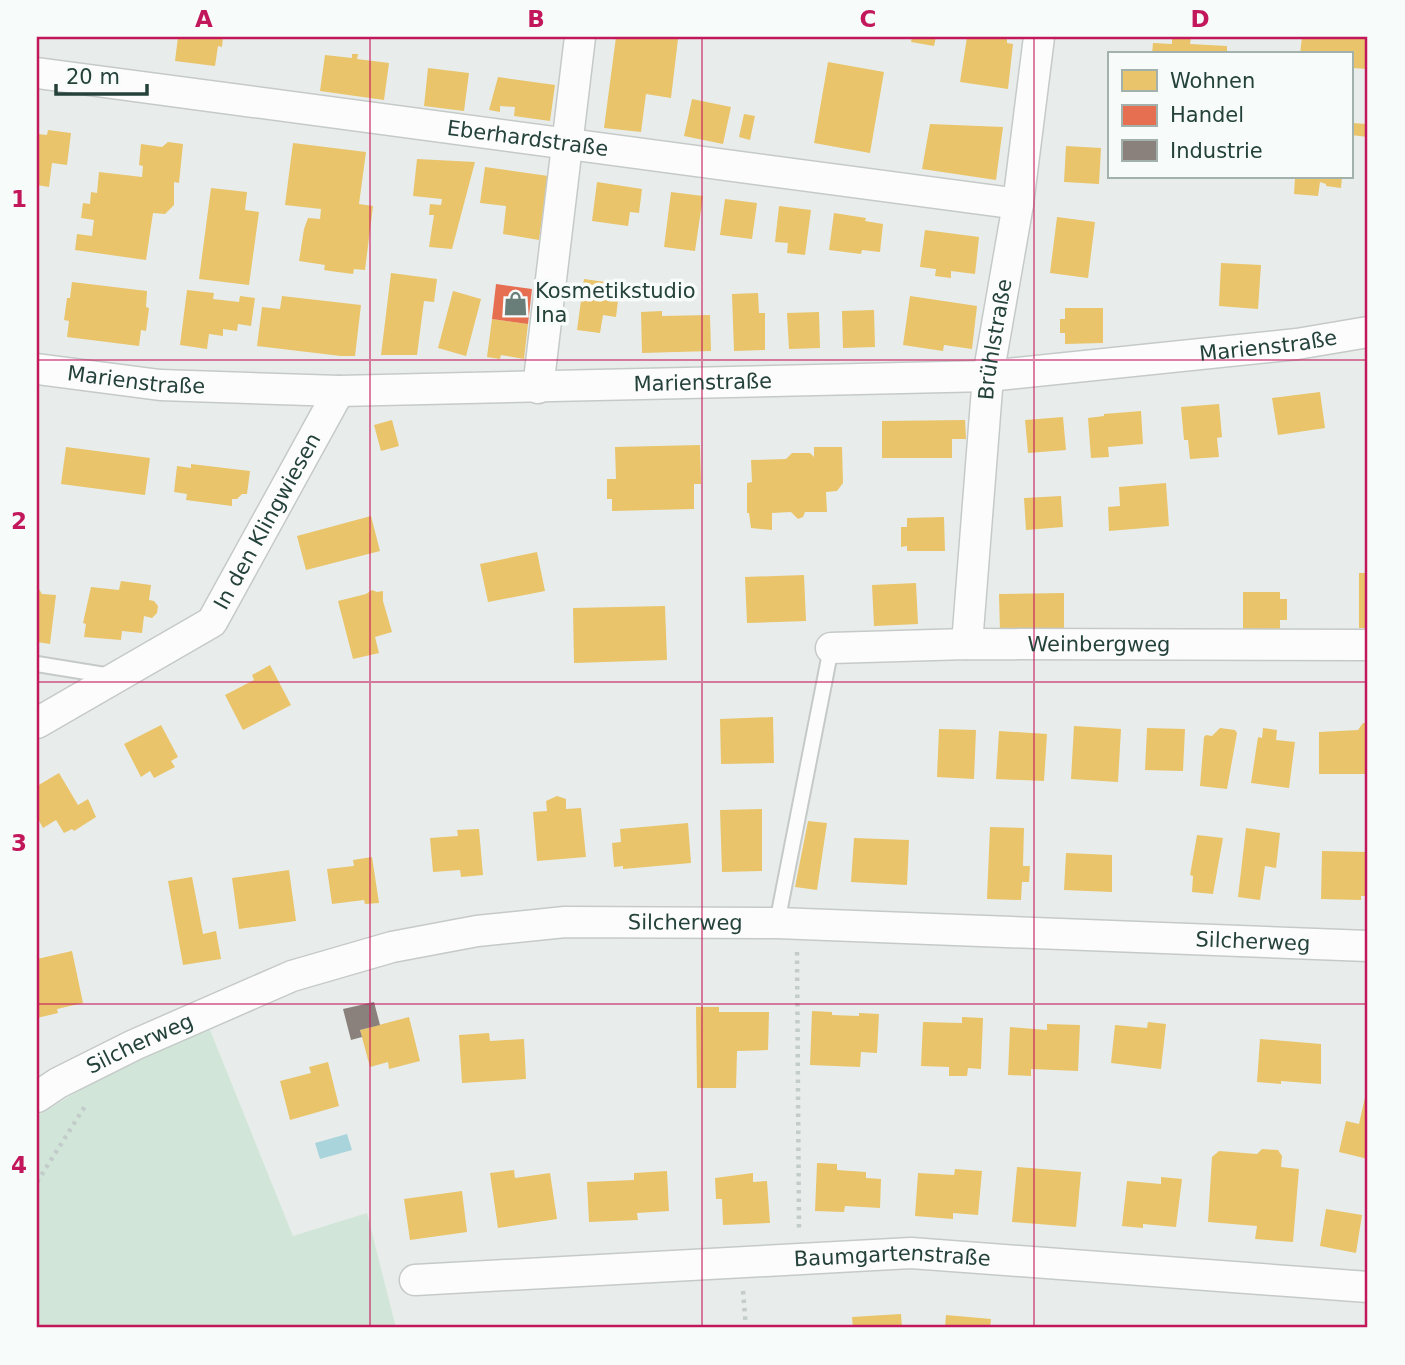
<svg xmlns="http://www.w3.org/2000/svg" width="1405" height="1365" font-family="'DejaVu Sans',sans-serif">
	<rect width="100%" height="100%" fill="#e8edeb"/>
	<path fill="#d1e6d8" d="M204,1015L293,1236L367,1213L396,1328H37V1116Z"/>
	<path fill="#a9d4db" d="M347,1134L352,1150L320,1159L315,1143Z"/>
	<path fill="#e9c46a" d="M178,37H223L222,47L218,46L215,66L175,61Z
		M616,37H670L678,39L671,98L646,94L641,132L604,128Z
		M912,37H936L934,46L911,42Z
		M967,37H1007V43L1013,44L1008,89L960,82Z
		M1172,37H1191L1190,44L1227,46V54H1152L1153,43L1172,44Z
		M1302,37H1368V69L1351,68V54H1300Z
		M352,54H358L357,59L389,63L384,100L320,91L325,55L352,58Z
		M828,62L884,72L870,153L814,143Z
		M428,68L469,73L464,111L424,106Z
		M498,77L555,85L550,121L514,116L515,107L500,106V112L489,110Z
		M692,99L731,107L723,144L684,136Z
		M744,114L755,116L750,140L739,137Z
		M1351,123L1368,124V137L1351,135Z
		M930,124L1003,127L996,180L922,169Z
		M48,130L71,133L67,165L52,163L49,187L37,185V134L47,135Z
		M168,142L183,144L179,183L174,182V205L165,214L153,213L146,260L75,250L77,234L92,236L94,220L81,218L83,203L90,204L91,192L97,193L99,172L142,177L143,166L139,165L141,144L162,147Z
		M293,143L366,152L359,204L373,206L365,270L354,269L353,274L330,271L324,270L325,265L299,261L304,229L308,218L320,219L321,209L285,205Z
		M1066,146L1101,148L1099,184L1064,182Z
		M417,159L475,162L452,249L429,247L434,215H429L430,204L441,205L442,199L413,196Z
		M485,167L548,176L539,240L503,234L506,206L480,203Z
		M1295,177H1342L1341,188L1326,186V184L1320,182L1318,196L1294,194Z
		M597,182L642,189L639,213L630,212L628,226L592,221Z
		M211,188L247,192L245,210L259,212L249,285L199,279Z
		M671,192L703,196L695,251L664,247Z
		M725,199L757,203L752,239L720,235Z
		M779,206L811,210L805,255L787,253L788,243L775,242Z
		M834,213L866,218L865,221L883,224L880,252L862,250L861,254L829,250Z
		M1057,217L1095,222L1088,278L1050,273Z
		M925,230L979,237L975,274L951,271V278L935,276L936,269L920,267Z
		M1221,263L1261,265L1258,309L1219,306Z
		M391,273L437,279L434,302L424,301L417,355H381Z
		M584,279L620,284L616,317L603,315L600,333L577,330Z
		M72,282L147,291L146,307L149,308L146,331L141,330L139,346L67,337L69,321L64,320L67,298H70Z
		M187,290L214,293L213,299L239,302L240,296L255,298L251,326L238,324L237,331L223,329V336L209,334L207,349L180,345Z
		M453,291L481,299L466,356L438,348Z
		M758,293L759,313H765V350L734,351L732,294Z
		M282,296L361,305L355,356H341L257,346L262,307L280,309Z
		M910,296L977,306L972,349L944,345L943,351L903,345Z
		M1065,308H1103V343L1065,344V333H1060V319H1065Z
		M874,310L875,347L843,348L842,311Z
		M662,311V316L710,315L711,351L642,353L641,312Z
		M819,312L820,348L789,349L787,313Z
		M492,319L528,324L524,359L501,355L500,359L487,357Z
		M1320,392L1325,428L1278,435L1272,398Z
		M1219,404L1222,437L1217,438L1219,457L1190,459L1188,440H1184L1181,407Z
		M1141,411L1143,444L1108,447L1109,457L1091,458L1088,418L1104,416V414Z
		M1063,417L1066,450L1028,453L1025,420Z
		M392,420L399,446L381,451L374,425Z
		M965,420L966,439H952V458H882V421Z
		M700,445L701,484H694V509L612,511V499H607V479H616L615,447Z
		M66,447L150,458L145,495L61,484Z
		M814,447H842L843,483L837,491L826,492L827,512H805L803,517L798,519L791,512L772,513V530L751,528L749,513H747V483L752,482L751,460L786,459L792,453H810L814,457Z
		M191,464L250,471L247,494H242L237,499H232V506L186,500L187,494L174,492L177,466L191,468Z
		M1166,483L1169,526L1109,531L1108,507L1120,506L1119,487Z
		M1061,496L1063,527L1026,530L1024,498Z
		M371,516L380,551L306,570L297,536Z
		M944,517L945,551H907V546L901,547V527H907V518Z
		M537,552L545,591L488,602L480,564Z
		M1359,573H1368V628H1359Z
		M804,575L806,621L747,623L745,577Z
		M121,581L151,585L149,600L154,601L158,606L157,613L152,618L144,616L142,633L122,631L121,640L84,637L86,624L83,623L91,587L119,590Z
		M916,583L918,624L874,626L872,585Z
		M37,586L42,594L56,595L50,644L37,642Z
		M372,590L377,592L383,591V601L392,632L375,637L379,653L353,659L338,601L366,594Z
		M1243,592H1280V599H1287V620H1280V632H1243Z
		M1064,593V631L1000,632L999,594Z
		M665,606L667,660L574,663L573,608Z
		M270,665L291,705L243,730L225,695L254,680L252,675Z
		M773,717L774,763L721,764L720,719Z
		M1363,723H1368V774H1319V732L1358,730Z
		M161,725L178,757L171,761L175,767L154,778L150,771L141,777L124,744Z
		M1074,726L1121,729L1118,782L1071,779Z
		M1147,728L1185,729L1183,771L1145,770Z
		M1220,728L1235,730L1237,733L1227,789L1200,786L1204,737L1206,735L1212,736Z
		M1263,728L1277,730L1276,740L1295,742L1289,788L1251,783L1258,737L1262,738Z
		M939,729L976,730L974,779L937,777Z
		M999,731L1047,734L1044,781L996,779Z
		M59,773L78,805L88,799L96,817L74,831L72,829L64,833L56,820L43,828L37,817V786Z
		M557,796L566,799V809L581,808L586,857L537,861L533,812L547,811L546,801Z
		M762,809V871L722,872L720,810Z
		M808,821L827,823L817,890L795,887Z
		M688,823L691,863L623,869V866L614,867L612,843L621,842L620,829Z
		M990,827L1024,828L1023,866H1030L1029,882H1022L1021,900L987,899Z
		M1246,828L1280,833L1276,868L1265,866L1260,900L1238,897Z
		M479,829L483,875L461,877L460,870L433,872L430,838L458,836L457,830Z
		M1197,835L1223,838L1213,894L1192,892L1193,876L1190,875Z
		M854,838L909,840L907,885L851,882Z
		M1322,851L1368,852V896H1361V900L1321,899Z
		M1066,853L1112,855V892L1064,890Z
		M372,857L379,903L365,904L364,900L332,904L327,869L354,866L353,860Z
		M289,870L296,921L239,929L232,878Z
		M192,877L203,934L216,931L221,959L183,965L168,881Z
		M72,951L83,1003L57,1009L58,1013L37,1018V959Z
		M696,1007H719V1012H769L768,1050L737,1051L736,1088H697Z
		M812,1011L832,1012V1015L859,1016V1013L879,1014L877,1053L861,1052L860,1067L810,1065Z
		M409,1017L420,1061L389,1069L388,1062L370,1067L360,1030Z
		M962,1017L983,1018L981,1069L968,1068L967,1076H949V1067L921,1066L923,1022L962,1023Z
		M1148,1022L1166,1024L1161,1069L1111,1063L1115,1025L1147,1028Z
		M1047,1024L1080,1025L1078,1071L1031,1069V1076L1008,1075L1010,1027L1047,1030Z
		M489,1033L490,1041L524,1039L526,1079L462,1083L459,1035Z
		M1260,1039L1321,1044V1084L1281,1081V1084L1257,1082Z
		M328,1062L339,1106L290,1120L280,1081L311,1073L309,1067Z
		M1366,1093H1368V1159L1339,1152L1346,1121L1359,1124Z
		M1262,1149L1278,1150L1282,1156L1281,1167L1299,1169L1293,1242L1255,1239L1257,1226L1208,1222L1212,1157L1219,1151L1257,1154Z
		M817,1163L837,1164V1170L866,1172V1178L881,1179L880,1208L845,1206L844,1212L815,1211Z
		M1017,1167L1081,1172L1076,1227L1012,1222Z
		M955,1169L982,1171L978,1215L953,1213V1219L915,1216L918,1173L954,1175Z
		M514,1170L515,1178L550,1173L557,1219L498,1228L490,1173Z
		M667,1171L669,1211L637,1213L638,1220L589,1222L587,1182L634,1180V1173Z
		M753,1173V1182L767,1181L770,1223L723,1225L722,1199H716L715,1178Z
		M1161,1177L1182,1179L1176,1227L1143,1224V1228L1122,1226L1127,1181L1161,1184Z
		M462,1191L467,1232L410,1240L404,1199Z
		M1326,1209L1362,1215L1356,1253L1320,1246Z
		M901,1314L902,1328H853L852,1317Z
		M946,1315L991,1319L990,1328H945Z"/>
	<path fill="#e76f51" d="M496,284L532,289L528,324L492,319Z"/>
	<path fill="#8a817c" d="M374,1002L380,1025L360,1030L362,1037L351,1040L343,1009Z"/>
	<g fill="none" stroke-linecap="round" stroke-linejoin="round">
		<defs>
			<path id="service" d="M37,664L111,676
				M777,923L831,648"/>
			<g id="minor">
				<path id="s1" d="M37,73L1018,204"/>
				<path id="s2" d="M37,369L160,385L339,391L988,376L1297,344L1368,332"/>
				<path d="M538,388L580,37"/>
				<path id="s3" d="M967,644L988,376L1018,204L1039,37"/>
				<path id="s4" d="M831,648L967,644L1368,645"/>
				<path id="s5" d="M37,723L212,622L339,391"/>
				<path id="s6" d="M37,1097L58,1083L134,1045L292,976L392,947L477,931L565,922L777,923L1368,946"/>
				<path id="s7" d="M415,1280L911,1253L1368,1287"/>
			</g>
		</defs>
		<use href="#service" stroke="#c5cac8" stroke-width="18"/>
		<use href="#minor" stroke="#c5cac8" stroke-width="33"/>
		<path stroke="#c3ccca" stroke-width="4.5" stroke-dasharray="3.5 5" stroke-linecap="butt" d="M797,952L799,1230
			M37,1182L87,1103
			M743,1291L746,1328"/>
		<use href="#service" stroke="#fcfcfc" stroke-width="14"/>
		<use href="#minor" stroke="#fcfcfc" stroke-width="30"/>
	</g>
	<path fill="none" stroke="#c2185b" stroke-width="2" stroke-opacity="0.55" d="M370,37V1328M702,37V1328M1034,37V1328M37,360H1368M37,682H1368M37,1004H1368"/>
	<defs>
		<symbol id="shop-bare" viewBox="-9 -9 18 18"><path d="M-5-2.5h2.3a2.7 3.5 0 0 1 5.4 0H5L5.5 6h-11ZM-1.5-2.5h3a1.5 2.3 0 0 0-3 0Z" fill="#697e78" stroke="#f7fbf9" stroke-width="2.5" paint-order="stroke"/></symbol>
	</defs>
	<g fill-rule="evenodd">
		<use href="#shop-bare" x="498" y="286" width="35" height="35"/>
	</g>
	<g text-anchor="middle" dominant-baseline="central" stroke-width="7" stroke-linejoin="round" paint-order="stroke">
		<g font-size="21" fill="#24423a" stroke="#f7fbf9">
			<text stroke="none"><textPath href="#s1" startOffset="495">Eberhardstraße</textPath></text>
			<text stroke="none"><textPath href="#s3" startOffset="306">Brühlstraße</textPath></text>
			<text stroke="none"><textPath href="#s2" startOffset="1234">Marienstraße</textPath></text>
			<text stroke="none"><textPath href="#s2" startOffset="100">Marienstraße</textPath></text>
			<text stroke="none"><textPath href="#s2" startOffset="667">Marienstraße</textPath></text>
			<text stroke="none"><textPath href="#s5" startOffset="317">In den Klingwiesen</textPath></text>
			<text stroke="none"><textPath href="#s4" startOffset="268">Weinbergweg</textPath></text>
			<text stroke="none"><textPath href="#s6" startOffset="682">Silcherweg</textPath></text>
			<text stroke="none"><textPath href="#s6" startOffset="1250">Silcherweg</textPath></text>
			<text stroke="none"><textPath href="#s6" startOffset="116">Silcherweg</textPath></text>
			<text stroke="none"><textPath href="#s7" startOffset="478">Baumgartenstraße</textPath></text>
		</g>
		<g font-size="21" fill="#24423a" stroke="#f7fbf9" text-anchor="start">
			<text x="535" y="291">Kosmetikstudio<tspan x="535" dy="24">Ina</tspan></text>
		</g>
	</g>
	<rect width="1405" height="1365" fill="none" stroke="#f7fbf9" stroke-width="77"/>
	<rect x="1108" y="52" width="245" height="126" fill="#f7fbf9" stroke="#a3b1ad" stroke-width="2"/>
	<rect x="1122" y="70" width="35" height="21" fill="#e9c46a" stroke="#a3b1ad" stroke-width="2"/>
	<text x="1170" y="88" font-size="21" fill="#24423a">Wohnen</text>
	<rect x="1122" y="105" width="35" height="21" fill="#e76f51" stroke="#a3b1ad" stroke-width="2"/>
	<text x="1170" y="122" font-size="21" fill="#24423a">Handel</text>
	<rect x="1122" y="140" width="35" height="21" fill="#8a817c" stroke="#a3b1ad" stroke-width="2"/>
	<text x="1170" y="158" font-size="21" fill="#24423a">Industrie</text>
	<path d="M56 84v10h91v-10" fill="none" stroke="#24423a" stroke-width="3.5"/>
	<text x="66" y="84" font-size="21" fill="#24423a" stroke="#f7fbf9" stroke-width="5" paint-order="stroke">20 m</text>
	<rect x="38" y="38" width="1328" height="1288" fill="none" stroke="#c2185b" stroke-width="2.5"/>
	<g font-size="23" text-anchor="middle" font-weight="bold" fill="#c2185b">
		<text x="204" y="27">A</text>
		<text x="536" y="27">B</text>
		<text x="868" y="27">C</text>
		<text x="1200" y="27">D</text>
		<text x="19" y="207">1</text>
		<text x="19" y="529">2</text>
		<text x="19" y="851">3</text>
		<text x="19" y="1173">4</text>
	</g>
</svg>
